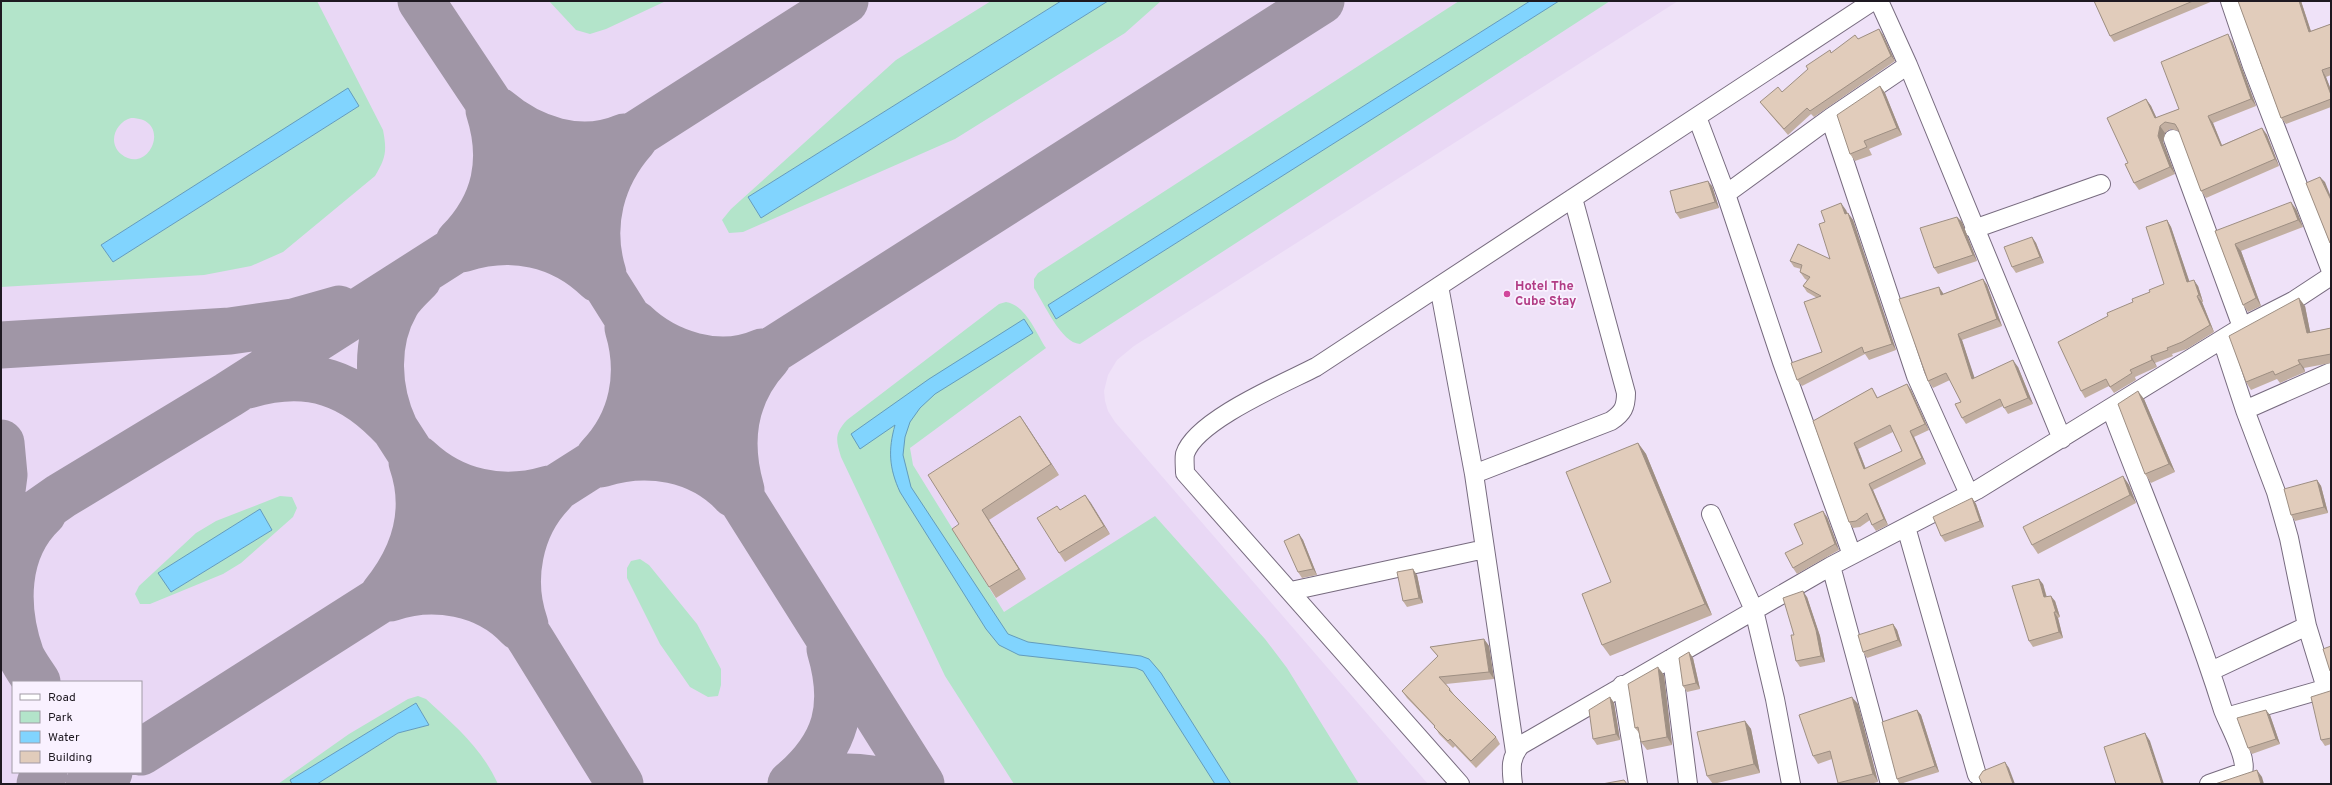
<svg xmlns="http://www.w3.org/2000/svg" width="2332" height="785" font-family="Overpass,sans-serif">
	<rect width="100%" height="100%" fill="#efe2f8"/>
	<path fill="#e9d8f5" fill-rule="evenodd" d="M1,1H1678L1134,346L1117,360L1108,375L1104,391L1105,401L1108,411L1115,422L1428,784H1ZM13,682H141V772H13Z"/>
	<path fill="#b3e4ca" fill-rule="evenodd" d="M1,1H317L383,130C387,151 386,158 375,176L283,252L251,266L204,275L1,287ZM348,89L359,106L113,262L101,245ZM131,118C174,118 149,177 121,154C107,142 116,122 131,118Z
		M549,1H666L606,29L590,34L576,30Z
		M991,1H1061L748,197L761,218L1108,1H1161L1125,33L955,139L743,232L729,233L722,220L731,209L896,60Z
		M1459,1H1530L1048,305L1056,319L1559,1H1610L1080,344C1061,343 1044,303 1034,288V279L1038,273Z
		M1006,302C1026,305 1036,333 1046,348L910,448L913,465L1004,612L1155,516L1265,639L1287,668L1359,784H1014L945,676L841,457C836,440 834,434 847,420L999,304Z
		M280,496L292,497L297,508L293,517L241,563L223,574L150,604H140L135,594L139,586L196,533L216,521ZM260,509L272,530L171,592L159,573Z
		M640,559L649,565L697,624L721,669V685L718,696L708,697L690,687L660,644L627,578V568L631,561Z
		M418,696L426,699C455,726 481,747 498,784H317L398,733L429,725L416,703L290,780L292,784H278L349,734L408,699Z"/>
	<path fill="#81d4fe" stroke="#639cbc" d="M1061,1H1108L761,218L748,197Z
		M1530,1H1559L1056,319L1048,305Z
		M348,88L359,106L113,262L101,245Z
		M1024,319L1033,333L935,394L920,408L910,422L905,437L903,455L911,487L1008,634L1028,642L1141,656L1149,659L1161,673L1231,784H1215L1143,671L1136,668L1019,655L999,645L986,629L900,492C889,468 888,450 895,425L860,449L851,434L929,379Z
		M260,509L272,530L171,592L158,573Z
		M416,703L429,725L398,733L317,784H292L290,780Z"/>
	<g fill="none" stroke-linecap="round" stroke-linejoin="round">
		<path stroke="#a096a6" stroke-width="47" d="M421,1L547,190L921,784
			M497,110C531,139 580,156 624,137
			M459,242C496,204 505,160 489,110
			M462,249C511,233 561,243 598,279
			M603,274C588,225 601,176 634,139
			M418,279C410,287 401,295 396,304C374,342 377,391 395,429L531,640L620,784
			M634,323C666,354 719,371 762,352
			M1,345L230,331L293,322L339,309
			M248,385C309,367 353,383 395,429
			M1,443L4,475L1,498
			M599,457C633,422 642,374 628,328
			M418,459C454,493 502,503 549,489
			M601,464C647,449 700,458 734,494
			M741,490C727,441 733,395 768,357
			M1,538L61,496L228,395L845,1
			M383,595C414,557 429,511 412,462
			M390,598C433,583 487,592 519,627
			M525,625C509,580 519,527 552,493
			M37,682C32,674 25,665 21,656C4,608 4,550 43,513
			M141,752L1321,1
			M40,784L44,772
			M89,784L109,772
			M791,784C837,745 847,706 830,649
			M802,784C832,775 861,774 891,784"/>
		<defs>
			<path id="minor" d="M1879,1L1908,65L2062,439
				M2230,1L2252,66L2331,271
				M1697,117L1726,194L1782,362L1852,555
				M1830,118L1916,376L1969,494
				M2173,139L2242,327
				M1726,194L1830,118L1908,65
				M1974,229L2101,184
				M1439,286L1474,474L1515,752
				M2222,340L2245,410L2276,492L2289,538L2307,626L2326,688
				M2111,409C2149,509 2191,608 2223,710C2229,726 2248,758 2243,772L2209,784
				M2245,410L2331,372
				M1474,474L1611,421C1623,413 1626,407 1626,393L1573,198
				M1711,514L1754,610L1775,699L1791,784
				M1906,527L1977,775
				M1831,566L1890,784
				M1291,591L1485,549
				M1672,658L1688,784
				M2211,671L2307,626
				M1622,685L1638,784
				M2226,717L2331,687
				M1460,784L1185,473C1185,467 1184,459 1185,454C1196,420 1285,383 1316,367L1873,1
				M1513,784C1511,768 1510,757 1521,745L1831,566L1977,490L2242,327L2293,301L2331,276"/>
		</defs>
		<use href="#minor" stroke="#776b7f" stroke-width="20"/>
		<use href="#minor" stroke="#fff" stroke-width="18"/>
	</g>
	<path fill="#c2afa1" fill-rule="evenodd" d="M2094,1H2213L2114,42L2110,36Z
		M2238,1H2301L2311,31L2331,24V75L2326,77L2331,90V107L2286,124L2281,118Z
		M1879,29L1883,35L1895,61L1814,117L1811,114L1788,135L1764,107L1760,102L1782,92L1831,53Z
		M2232,41L2256,106L2213,123L2222,145L2262,128L2267,135L2279,166L2206,198L2201,191L2179,131L2170,129L2165,133L2163,142L2175,174L2139,190L2134,183L2128,163L2146,99L2151,106L2156,118L2179,109Z
		M1880,86L1885,93L1902,135L1869,149L1872,155L1855,161L1850,154Z
		M1712,186L1719,208L1680,219L1676,213Z
		M2296,209L2303,227L2241,251L2261,306L2248,312L2243,305L2215,231Z
		M1846,210L1847,213H1848L1853,220L1896,350L1869,360L1865,354L1802,386L1797,380L1822,352L1817,298L1807,292L1803,286L1807,280L1805,279L1800,272L1801,269L1794,267L1790,261L1830,259L1825,222Z
		M1957,217L1962,222L1977,261L1938,274L1934,268Z
		M2167,220L2171,227L2189,281L2198,286L2203,302H2202L2214,332L2187,349L2172,354L2173,356L2155,363L2157,367L2135,377L2136,380L2114,393L2109,386L2085,398L2081,391L2133,302L2164,284Z
		M2032,237L2036,243L2044,263L2016,273L2012,267Z
		M1983,279L1987,285L2002,326L1962,340L1974,378L2018,367L2033,404L2008,414L2003,406L1966,424L1962,418L1961,402L1950,380L1933,388L1928,381L1943,294Z
		M2305,306L2310,332L2331,328V363L2304,368L2305,372L2280,383L2277,379L2251,390L2246,382Z
		M1907,384L1911,390L1929,430L1914,437L1926,464L1873,490L1888,525L1876,531L1872,525L1870,520L1860,527L1853,528L1849,522L1813,421L1872,388L1878,398ZM1893,432L1902,451L1866,469L1858,449Z
		M2144,399L2175,472L2151,483L2145,474Z
		M1020,416L1059,475L989,520L1026,579L996,598L989,587L959,524Z
		M1638,443L1646,454L1712,615L1610,656L1602,645L1611,582Z
		M2123,476L2129,485L2136,503L2038,554L2032,545Z
		M2317,480L2321,486L2328,513L2295,521L2291,515Z
		M1085,495L1110,534L1065,562L1059,553L1061,510Z
		M1972,498L1976,504L1984,527L1945,542L1941,536Z
		M1827,517L1839,550L1797,574L1793,568L1803,544Z
		M1299,534L1303,540L1317,575L1302,578L1298,572Z
		M1417,575L1423,603L1407,607L1403,601Z
		M2043,584L2047,597L2055,601L2060,617L2058,618L2063,638L2033,647L2029,641Z
		M1807,597L1820,636L1825,662L1800,667L1796,661L1794,635Z
		M1893,624L1897,630L1902,646L1867,658L1863,652Z
		M1484,639L1489,646L1494,679L1446,684L1450,689L1455,696L1496,737L1500,744L1476,768L1455,746L1453,748L1439,734L1435,727L1407,698L1402,691L1438,657L1430,647Z
		M1689,652L1693,658L1700,689L1687,692L1683,686Z
		M1664,675L1672,745L1647,750L1641,742L1640,734L1635,728Z
		M2331,690V744L2325,746L2321,740L2330,691Z
		M1610,697L1614,703L1620,740L1597,745L1593,739Z
		M1858,704L1878,782L1870,784H1839L1832,759L1818,764L1813,756Z
		M1917,710L1921,715L1939,772L1900,784L1897,779Z
		M2270,715L2280,744L2252,754L2248,748Z
		M1745,721L1751,729L1760,773L1713,784L1707,776Z"/>
	<path fill="#9e8f83" d="M2299,1H2301L2313,38L2309,32Z
		M1879,29L1883,35L1895,61L1891,56Z
		M2228,34L2232,41L2256,106L2251,99Z
		M2322,70L2326,77L2331,90V95Z
		M1880,86L1885,93L1902,135L1897,128Z
		M2146,99L2151,106L2160,125L2155,118Z
		M2208,116L2213,123L2225,153L2221,146Z
		M2160,126L2165,133L2163,142L2175,174L2170,167L2158,136Z
		M2262,128L2267,135L2279,166L2275,159Z
		M2320,177L2325,182L2331,197V200Z
		M1708,181L1712,186L1719,208L1715,202Z
		M2291,202L2296,209L2303,227L2298,220Z
		M1841,203L1846,210L1850,221L1845,214Z
		M1848,213L1853,220L1896,350L1892,344Z
		M1957,217L1962,222L1977,261L1973,255Z
		M2167,220L2171,227L2192,289L2187,282Z
		M2032,237L2036,243L2044,263L2040,257Z
		M2235,244L2241,251L2261,306L2256,298Z
		M1983,279L1987,285L2002,326L1997,319Z
		M2194,280L2198,286L2203,302L2199,295Z
		M1939,287L1943,293L1946,301L1941,295Z
		M2197,296L2202,302L2214,332L2210,325Z
		M2299,298L2305,306L2312,341L2307,333Z
		M1958,334L1962,340L1977,385L1972,379Z
		M2151,356L2155,363L2157,367L2152,360Z
		M2013,360L2018,367L2033,404L2028,398Z
		M2298,360L2304,368L2305,372L2300,364Z
		M1907,384L1911,390L1929,430L1925,424Z
		M2138,391L2144,399L2175,472L2169,464Z
		M1020,416L1027,426L1059,475L1051,464Z
		M1910,431L1914,437L1926,464L1922,458Z
		M1638,443L1646,454L1712,615L1705,604Z
		M1854,443L1858,449L1868,475L1864,469Z
		M2123,476L2129,485L2136,503L2130,495Z
		M2317,480L2321,486L2328,513L2324,507Z
		M1869,484L1873,490L1888,525L1884,519Z
		M1085,495L1091,503L1110,534L1104,526Z
		M1972,498L1976,504L1984,527L1980,521Z
		M982,510L989,520L1026,579L1019,569Z
		M1823,511L1827,517L1839,550L1835,544Z
		M1299,534L1303,540L1317,575L1313,569Z
		M1413,569L1417,575L1423,603L1419,598Z
		M2039,579L2043,584L2048,603L2044,597Z
		M1803,591L1807,597L1820,636L1825,662L1821,656Z
		M2051,596L2055,601L2060,617L2056,612Z
		M2054,612L2058,618L2063,638L2059,632Z
		M1893,624L1897,630L1902,646L1898,640Z
		M1484,639L1489,646L1494,679L1489,672Z
		M1689,652L1693,658L1700,689L1696,683Z
		M1658,667L1664,675L1672,745L1667,737Z
		M1610,697L1614,703L1620,740L1616,734Z
		M1852,697L1858,704L1878,782L1873,774Z
		M1917,710L1921,715L1939,772L1935,766Z
		M2266,710L2270,715L2280,744L2276,739Z
		M1745,721L1751,729L1760,773L1754,764Z
		M2145,733L2150,741L2164,784H2162Z
		M2005,762L2009,768L2015,784H2013Z
		M2257,770L2262,777L2264,784H2261Z"/>
	<path fill="#e1ccbb" stroke="#9e8f83" fill-rule="evenodd" d="M2094,1H2193L2110,36Z
		M2238,1H2299L2309,32L2331,24V67L2322,70L2331,95V99L2281,118Z
		M1879,29L1891,56L1810,111L1807,108L1784,129L1760,102L1778,87L1782,92L1808,69L1806,66L1830,50L1831,53L1855,35L1858,39Z
		M2228,34L2251,99L2208,116L2221,146L2262,128L2275,159L2201,191L2178,129L2175,124L2165,122L2160,126L2158,136L2170,167L2134,183L2125,164L2128,163L2107,118L2146,99L2155,118L2179,109L2161,62Z
		M1880,86L1897,128L1864,141L1867,147L1850,154L1837,115Z
		M2320,177L2331,200V242L2330,243L2306,183Z
		M1708,181L1715,202L1676,213L1670,191Z
		M2291,202L2298,220L2235,244L2256,298L2243,305L2215,231Z
		M1841,203L1845,214L1848,213L1892,344L1864,353L1862,347L1797,380L1791,363L1822,352L1804,302L1821,296L1803,286L1810,277L1800,272L1802,265L1790,261L1798,244L1830,259L1819,224L1825,222L1821,211Z
		M1957,217L1973,255L1934,268L1920,228Z
		M2167,220L2187,282L2194,280L2199,295L2197,296L2210,325L2182,342L2167,348L2168,350L2151,356L2152,360L2130,370L2132,373L2110,387L2106,379L2081,391L2058,342L2108,316L2107,313L2133,302L2132,299L2150,292L2149,290L2164,284L2146,227Z
		M2032,237L2040,257L2012,267L2004,247Z
		M1983,279L1997,319L1958,334L1972,379L2013,360L2028,398L2004,408L2000,399L1962,418L1955,404L1961,402L1946,373L1928,381L1899,299L1939,287L1941,295Z
		M2299,298L2307,333L2331,328V354L2298,360L2300,364L2275,375L2273,371L2246,382L2229,336Z
		M1907,384L1925,424L1910,431L1922,458L1869,484L1884,519L1872,525L1867,513L1856,521L1849,522L1813,421L1872,388L1877,398ZM1890,425L1902,451L1864,469L1854,443Z
		M2138,391L2169,464L2145,474L2118,404Z
		M1020,416L1051,464L982,510L1019,569L989,587L952,529L959,524L928,475Z
		M1638,443L1705,604L1602,645L1582,594L1611,582L1566,472Z
		M2123,476L2130,495L2032,545L2023,527Z
		M2317,480L2324,507L2291,515L2284,489Z
		M1085,495L1104,526L1059,553L1037,518L1057,506L1060,510Z
		M1972,498L1980,521L1941,536L1933,517Z
		M1823,511L1835,544L1793,568L1785,553L1803,544L1794,524Z
		M1299,534L1313,569L1298,572L1284,541Z
		M1413,569L1419,598L1403,601L1397,572Z
		M2039,579L2044,597L2051,596L2056,612H2054L2059,632L2029,641L2012,586Z
		M1803,591L1816,630L1821,656L1796,661L1791,635H1794L1783,598Z
		M1893,624L1898,640L1863,652L1858,635Z
		M1484,639L1489,672L1439,677L1450,689L1449,690L1496,737L1471,761L1450,739L1448,741L1434,727L1435,726L1402,691L1438,656L1430,647Z
		M2331,646V672L2330,671L2323,649Z
		M1689,652L1696,683L1683,686L1679,658Z
		M1658,667L1667,737L1641,742L1638,727L1635,728L1628,684Z
		M2331,690V738L2321,740L2311,697L2330,691Z
		M1610,697L1616,734L1593,739L1589,710Z
		M1852,697L1873,774L1838,783L1830,751L1813,756L1799,715Z
		M1917,710L1935,766L1897,779L1882,722Z
		M2266,710L2276,739L2248,748L2237,718Z
		M1745,721L1754,764L1707,776L1697,732Z
		M2145,733L2162,784H2116L2104,747Z
		M2005,762L2013,784H1982L1979,777L1983,771Z
		M2257,770L2261,784H2215Z
		M1624,780L1627,784H1602Z"/>
	<circle fill="#d1479c" stroke="#f9f1ff" stroke-width="1.5" cx="1507" cy="294" r="4"/>
	<g text-anchor="middle" dominant-baseline="central" stroke-width="3.5" stroke-linejoin="round" paint-order="stroke">
		<g font-size="13" font-weight="bold" fill="#b23c85" stroke="#f9f1ff" text-anchor="start">
			<text x="1515" y="287">Hotel The<tspan x="1515" dy="15">Cube Stay</tspan></text>
		</g>
	</g>
	<rect width="2332" height="785" fill="none" stroke="#1e1921" stroke-width="4"/>
	<rect x="12" y="681" width="130" height="92" fill="#f9f1ff" stroke="#a19ba6"/>
	<rect x="20" y="694" width="20" height="6" fill="#ffffff" stroke="#a19ba6"/>
	<text x="48" y="701" font-size="12" fill="#1e1921">Road</text>
	<rect x="20" y="711" width="20" height="12" fill="#b3e4ca" stroke="#a19ba6"/>
	<text x="48" y="721" font-size="12" fill="#1e1921">Park</text>
	<rect x="20" y="731" width="20" height="12" fill="#81d4fe" stroke="#a19ba6"/>
	<text x="48" y="741" font-size="12" fill="#1e1921">Water</text>
	<rect x="20" y="751" width="20" height="12" fill="#e1ccbb" stroke="#a19ba6"/>
	<text x="48" y="761" font-size="12" fill="#1e1921">Building</text>
</svg>
